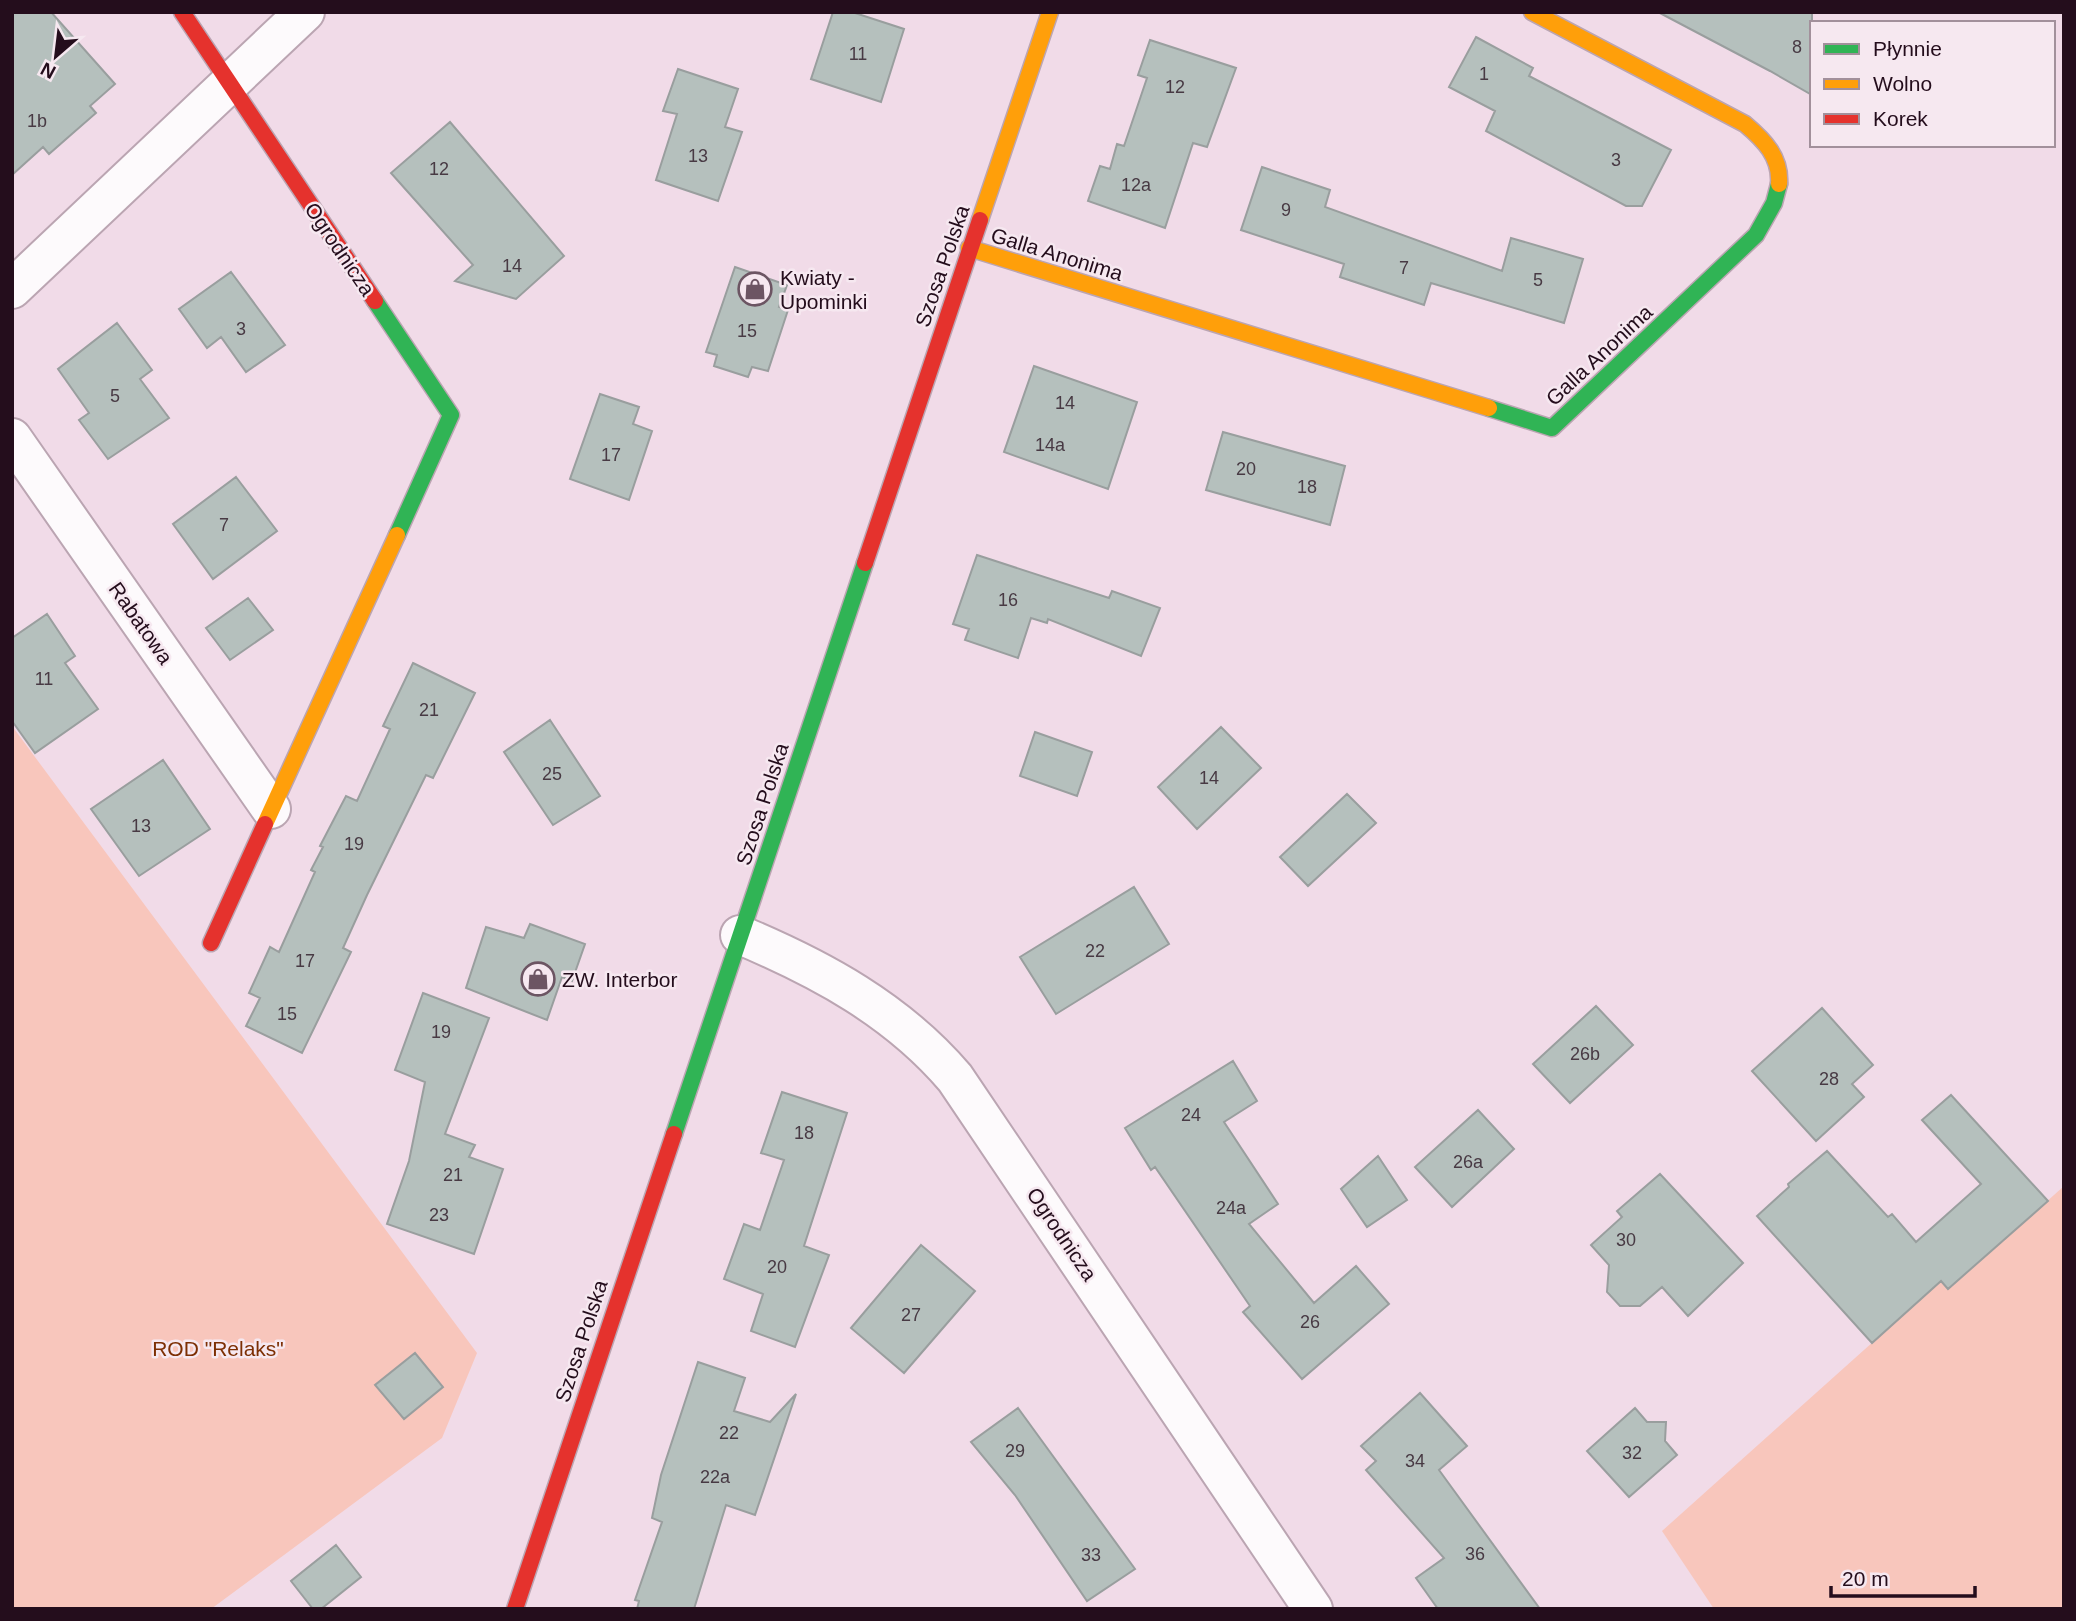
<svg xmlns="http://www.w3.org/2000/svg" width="2076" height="1621" font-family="Arial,sans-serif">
	<rect width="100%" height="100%" fill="#f1dbe8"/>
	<path fill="#f8c6bc" d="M12,726L477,1353L442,1438L211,1609H12Z
		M2064,1186V1609H1714L1662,1531L1941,1281L1949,1289Z"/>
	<path fill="#b5c0bd" stroke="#999e9e" stroke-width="2" d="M12,12H51L115,84L90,106L96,113L73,133L49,154L43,147L12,175Z
		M833,12H852L904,29L881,102L811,79Z
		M1658,12H1812V95L1770,71Z
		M1476,37L1533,68L1529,76L1671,150L1642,206H1626L1486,131L1495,111L1449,87Z
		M1150,40L1236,68L1207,147L1193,143L1165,228L1088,201L1100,166L1110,169L1117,144L1124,146L1147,78L1138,75Z
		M678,69L738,89L725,127L742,132L718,201L656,180L677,114L663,111Z
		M450,122L564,256L516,299L455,281L473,265L391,173Z
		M1262,167L1330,190L1325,207L1502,271L1511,238L1583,259L1564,323L1431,283L1424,305L1340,277L1344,264L1241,230Z
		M735,267L787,285L779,307L788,310L768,371L752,367L748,377L714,366L717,355L706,352Z
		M231,272L285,345L246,372L221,337L207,348L179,309Z
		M117,323L152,370L140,379L169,418L108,459L79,420L89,413L58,369Z
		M1034,366L1137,402L1108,489L1004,452Z
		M600,394L639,407L633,424L652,431L629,500L570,479Z
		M1223,432L1345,466L1330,525L1206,490Z
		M236,477L277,531L213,579L173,524Z
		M977,555L1109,598L1112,591L1160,608L1141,656L1048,619L1047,623L1031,618L1018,658L965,640L969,629L953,624Z
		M248,598L273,630L230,660L206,628Z
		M47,614L75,656L65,663L98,709L35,753L12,721V638Z
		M413,663L475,693L433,778L426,775L367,895L343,948L351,952L302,1053L246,1026L260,998L249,993L270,947L279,952L315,872L311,870L323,847L320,846L346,796L357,801L390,729L383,726Z
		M550,720L600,796L553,825L504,752Z
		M1221,727L1261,768L1197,829L1158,787Z
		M1035,732L1092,752L1077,796L1020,776Z
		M163,760L210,829L139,876L91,809Z
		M1347,794L1376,823L1308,886L1280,857Z
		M1134,887L1169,944L1056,1014L1020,957Z
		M530,924L585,944L572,981L562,977L547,1020L466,988L486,927L524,938Z
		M423,993L489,1018L445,1134L475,1145L469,1157L503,1169L474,1254L387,1224L409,1161L425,1082L395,1070Z
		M1596,1006L1633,1045L1570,1103L1533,1064Z
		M1822,1008L1873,1065L1852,1084L1864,1097L1816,1141L1752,1071Z
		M1233,1061L1257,1101L1224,1122L1278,1204L1249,1224L1314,1303L1356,1266L1389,1304L1302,1379L1243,1312L1250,1306L1155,1167L1151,1170L1125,1128Z
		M782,1092L847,1113L804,1246L829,1255L795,1347L751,1331L763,1294L724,1279L744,1224L760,1230L784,1160L761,1153Z
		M1951,1095L2048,1201L1948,1289L1941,1281L1872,1343L1757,1216L1789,1187L1788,1184L1827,1151L1888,1217L1892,1214L1916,1242L1981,1184L1922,1120Z
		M1478,1110L1514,1149L1452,1207L1415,1167Z
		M1378,1156L1407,1200L1367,1227L1341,1189Z
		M1660,1174L1743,1263L1688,1316L1662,1287L1640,1306H1620L1607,1292L1609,1265L1591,1245L1622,1217L1617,1211Z
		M921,1245L975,1291L904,1373L851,1328Z
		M415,1353L443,1387L404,1419L375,1385Z
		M698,1362L745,1378L734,1411L770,1422L796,1394L755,1515L726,1505L694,1609H637L639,1601L635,1600L662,1522L652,1518L661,1475Z
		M1420,1393L1467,1446L1439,1470L1540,1609H1438L1416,1578L1444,1558L1366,1470L1376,1461L1361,1446Z
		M1018,1408L1135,1569L1087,1601L1015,1495L971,1442Z
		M1635,1408L1647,1422H1666L1665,1441L1677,1455L1629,1497L1587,1451Z
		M336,1545L361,1577L321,1609H313L291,1581Z"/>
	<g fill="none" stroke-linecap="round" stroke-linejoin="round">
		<defs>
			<path id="street" d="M12,289L305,12
				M12,438L271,809
				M740,935C821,969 897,1010 955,1078L1313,1609"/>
			<path id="fast" d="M375,301L451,415L397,535
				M1489,408L1552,428L1756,235L1774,203L1779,184
				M674,1134L865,563"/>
			<path id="slow" d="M1532,12L1745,124C1764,140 1781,157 1779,184
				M980,220L1050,12
				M969,248L1489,408
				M265,824L397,535"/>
			<path id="jam" d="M182,12L375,301
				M865,563L980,220
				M211,943L265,824
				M515,1609L674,1134"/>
		</defs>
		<use href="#street" stroke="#bba5b2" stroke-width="42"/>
		<use href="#fast" stroke="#bba5b2" stroke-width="19"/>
		<use href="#slow" stroke="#bba5b2" stroke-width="19"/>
		<use href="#jam" stroke="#bba5b2" stroke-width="19"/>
		<use href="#street" stroke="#fdfafc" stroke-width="38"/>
		<use href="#fast" stroke="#30b455" stroke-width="16"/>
		<use href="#slow" stroke="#ff9f0a" stroke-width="16"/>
		<use href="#jam" stroke="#e5322d" stroke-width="16"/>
	</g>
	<defs>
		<symbol id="shop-ring" viewBox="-11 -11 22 22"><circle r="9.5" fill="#f6e8f0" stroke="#6c5563" stroke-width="1.5"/><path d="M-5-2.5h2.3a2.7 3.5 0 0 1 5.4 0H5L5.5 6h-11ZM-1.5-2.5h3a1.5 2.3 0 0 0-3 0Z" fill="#6c5563"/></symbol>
	</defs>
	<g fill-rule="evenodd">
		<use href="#shop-ring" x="736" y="270" width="38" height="38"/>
		<use href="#shop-ring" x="519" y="960" width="38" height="38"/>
	</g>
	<g text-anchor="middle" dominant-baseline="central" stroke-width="5" stroke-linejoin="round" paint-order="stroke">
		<g font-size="18" fill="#483a44">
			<text x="1797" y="47">8</text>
			<text x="858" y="54">11</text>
			<text x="1484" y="74">1</text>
			<text x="1175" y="87">12</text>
			<text x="37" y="121">1b</text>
			<text x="698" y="156">13</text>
			<text x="1616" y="160">3</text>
			<text x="439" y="169">12</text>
			<text x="1136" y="185">12a</text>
			<text x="1286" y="210">9</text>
			<text x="512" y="266">14</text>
			<text x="1404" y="268">7</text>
			<text x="1538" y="280">5</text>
			<text x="241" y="329">3</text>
			<text x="747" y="331">15</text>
			<text x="115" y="396">5</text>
			<text x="1065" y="403">14</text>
			<text x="1050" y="445">14a</text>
			<text x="611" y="455">17</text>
			<text x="1246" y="469">20</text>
			<text x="1307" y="487">18</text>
			<text x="224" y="525">7</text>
			<text x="1008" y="600">16</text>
			<text x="44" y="679">11</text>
			<text x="429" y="710">21</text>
			<text x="552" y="774">25</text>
			<text x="1209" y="778">14</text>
			<text x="141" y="826">13</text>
			<text x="354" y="844">19</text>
			<text x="1095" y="951">22</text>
			<text x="305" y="961">17</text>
			<text x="287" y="1014">15</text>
			<text x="441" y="1032">19</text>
			<text x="1585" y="1054">26b</text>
			<text x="1829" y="1079">28</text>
			<text x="1191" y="1115">24</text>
			<text x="804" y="1133">18</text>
			<text x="1468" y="1162">26a</text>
			<text x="453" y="1175">21</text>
			<text x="1231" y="1208">24a</text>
			<text x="439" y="1215">23</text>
			<text x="1626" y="1240">30</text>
			<text x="777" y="1267">20</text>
			<text x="911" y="1315">27</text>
			<text x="1310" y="1322">26</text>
			<text x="729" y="1433">22</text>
			<text x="1015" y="1451">29</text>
			<text x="1632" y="1453">32</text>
			<text x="1415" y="1461">34</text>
			<text x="715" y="1477">22a</text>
			<text x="1475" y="1554">36</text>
			<text x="1091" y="1555">33</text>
		</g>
		<g font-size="21" fill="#240d1c" stroke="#f6e8f0">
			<text transform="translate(340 249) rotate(56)">Ogrodnicza</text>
			<text transform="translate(1057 254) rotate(17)">Galla Anonima</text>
			<text transform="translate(942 266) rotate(-71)">Szosa Polska</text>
			<text transform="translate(1599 355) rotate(-43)">Galla Anonima</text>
			<text transform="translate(141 623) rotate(55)">Rabatowa</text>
			<text transform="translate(762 804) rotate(-72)">Szosa Polska</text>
			<text transform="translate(1062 1234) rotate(56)">Ogrodnicza</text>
			<text transform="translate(581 1341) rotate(-72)">Szosa Polska</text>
		</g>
		<g font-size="21" fill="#240d1c" stroke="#f6e8f0" text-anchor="start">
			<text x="780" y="277">Kwiaty -<tspan x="780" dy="24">Upominki</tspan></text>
			<text x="562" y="979">ZW. Interbor</text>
		</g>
		<g font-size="21" fill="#7d2f04" stroke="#f6e8f0">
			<text x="218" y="1348">ROD "Relaks"</text>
		</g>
	</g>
	<rect width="2076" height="1621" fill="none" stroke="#240d1c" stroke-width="28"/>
	<rect x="1810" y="21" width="245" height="126" fill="#f6e8f0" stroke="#a2909b" stroke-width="2"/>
	<rect x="1824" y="44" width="35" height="10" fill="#30b455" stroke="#a2909b" stroke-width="2"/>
	<text x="1873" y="56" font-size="21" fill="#240d1c">Płynnie</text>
	<rect x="1824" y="79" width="35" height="10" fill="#ff9f0a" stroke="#a2909b" stroke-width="2"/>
	<text x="1873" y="91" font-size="21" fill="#240d1c">Wolno</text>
	<rect x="1824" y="114" width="35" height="10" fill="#e5322d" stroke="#a2909b" stroke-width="2"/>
	<text x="1873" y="126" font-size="21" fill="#240d1c">Korek</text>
	<g transform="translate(56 56) rotate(208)" stroke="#f6e8f0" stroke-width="5" paint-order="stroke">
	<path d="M0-5L12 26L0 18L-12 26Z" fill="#240d1c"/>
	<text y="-10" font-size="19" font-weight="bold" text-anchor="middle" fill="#240d1c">N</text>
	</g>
	<path d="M1831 1586v10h144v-10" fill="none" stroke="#240d1c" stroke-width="3.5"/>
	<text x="1842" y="1586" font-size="21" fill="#240d1c" stroke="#f6e8f0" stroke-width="5" paint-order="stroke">20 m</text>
</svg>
